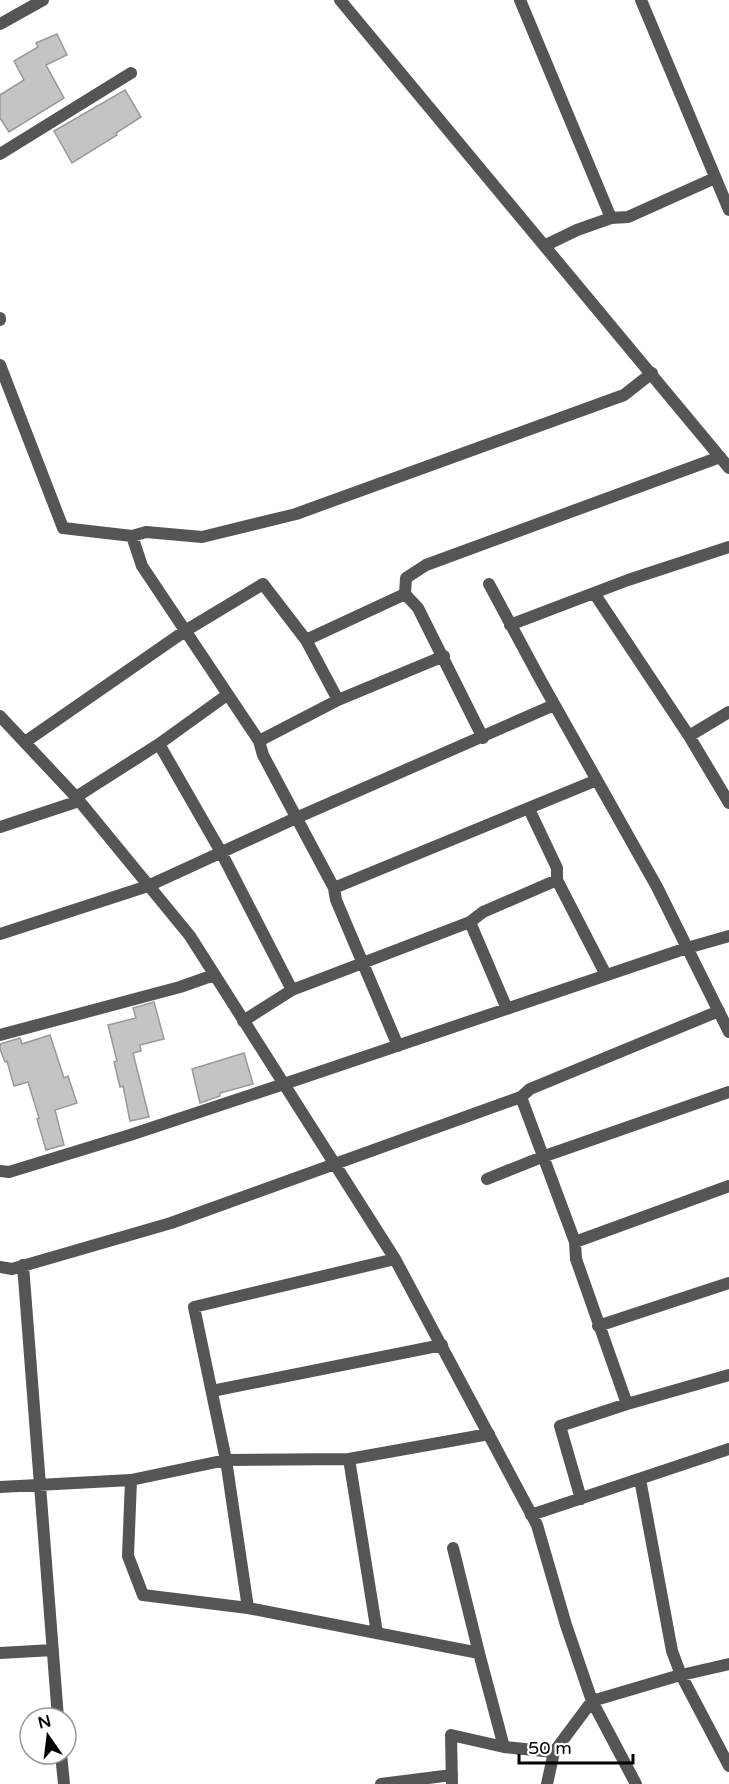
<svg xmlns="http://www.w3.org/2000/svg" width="729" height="1784" font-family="'Varela Round',sans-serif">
	<rect width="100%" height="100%" fill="#fff"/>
	<path fill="#c4c4c4" stroke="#999" stroke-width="1.5" d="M57,34L67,55L46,65L64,98L9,132L0,118V95L24,80L14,61L38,47L36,43Z
		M125,90L141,117L116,133L117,135L72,163L54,131Z
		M154,1002L164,1039L140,1045L141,1051L133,1053L149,1117L130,1121L123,1086L120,1087L114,1062L117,1061L108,1025L136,1018L133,1008Z
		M50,1035L64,1078L68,1076L77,1103L55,1110L64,1145L46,1150L37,1119L39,1118L28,1082L14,1086L7,1061L5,1062L0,1049V1044L20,1038L22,1044Z
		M244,1053L253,1084L220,1093V1096L200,1103L192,1069Z"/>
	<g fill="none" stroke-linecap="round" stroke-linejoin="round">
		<path stroke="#555" stroke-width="12" d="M520,0L611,218
			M641,0L729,210
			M0,24L43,0
			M0,154L131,73
			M546,245L577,230L611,218L628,217L715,178
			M0,318V320
			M0,365L63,528L132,536L146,532L202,537L296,514L624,395L652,373
			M132,536L142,566L259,741L263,755L334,888L336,900L398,1046
			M489,584L540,679L657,887L729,1032
			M594,593L689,736L729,803
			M510,625L628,580L729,547
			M306,640L405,594
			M0,716L76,797L190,936L395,1259L537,1525L566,1625L592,1701L636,1784
			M689,736L729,712
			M483,738L418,608L405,594L406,578L426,565L720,457
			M259,741L338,700L444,656
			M25,742L185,631L263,584L306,640L338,700
			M159,744L221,852L292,990
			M76,797L159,744L227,695
			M529,809L557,868V880L606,975
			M0,827L79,801
			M334,888L597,780
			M470,922L507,1009
			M0,934L148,886L296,818L554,705
			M243,1021L292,990L470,922L483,912L557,880
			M0,1035L180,987L214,975
			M521,1097L575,1242L576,1259L627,1404
			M0,1171L9,1172L130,1135L284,1084L687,948L729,936
			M487,1179L542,1157L729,1092
			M575,1242L729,1186
			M395,1259L194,1307L226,1460L248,1608L479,1653L504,1747L451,1735L452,1784
			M23,1265L58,1718
			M0,1267L12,1269L171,1223L521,1097L530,1089L719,1011
			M598,1326L729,1283
			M212,1391L442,1345
			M349,1459L377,1633
			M640,1479L672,1651L681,1675L729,1766
			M131,1480L128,1556L143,1595L248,1608
			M0,1487L131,1480L226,1460L349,1459L489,1434
			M581,1499L560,1426L627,1404L729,1375
			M531,1515L729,1449
			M453,1548L479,1653
			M0,1653L53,1650
			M504,1747L554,1752L592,1701L677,1676L729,1664
			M61,1754L64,1784
			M381,1784L452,1775
			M547,1784L554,1752"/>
		<path stroke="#555" stroke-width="12" d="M340,0L729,468"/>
	</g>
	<g transform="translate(48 1736) rotate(346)"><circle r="28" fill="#ffffff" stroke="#999999" stroke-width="1.5"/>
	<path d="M0-4.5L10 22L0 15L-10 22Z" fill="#000000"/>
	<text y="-9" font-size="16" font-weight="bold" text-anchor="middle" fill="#000000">N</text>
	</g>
	<path d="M519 1754v9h114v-9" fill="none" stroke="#000000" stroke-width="3"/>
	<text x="528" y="1754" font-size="18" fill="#000000" stroke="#ffffff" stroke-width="4.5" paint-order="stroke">50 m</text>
</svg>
